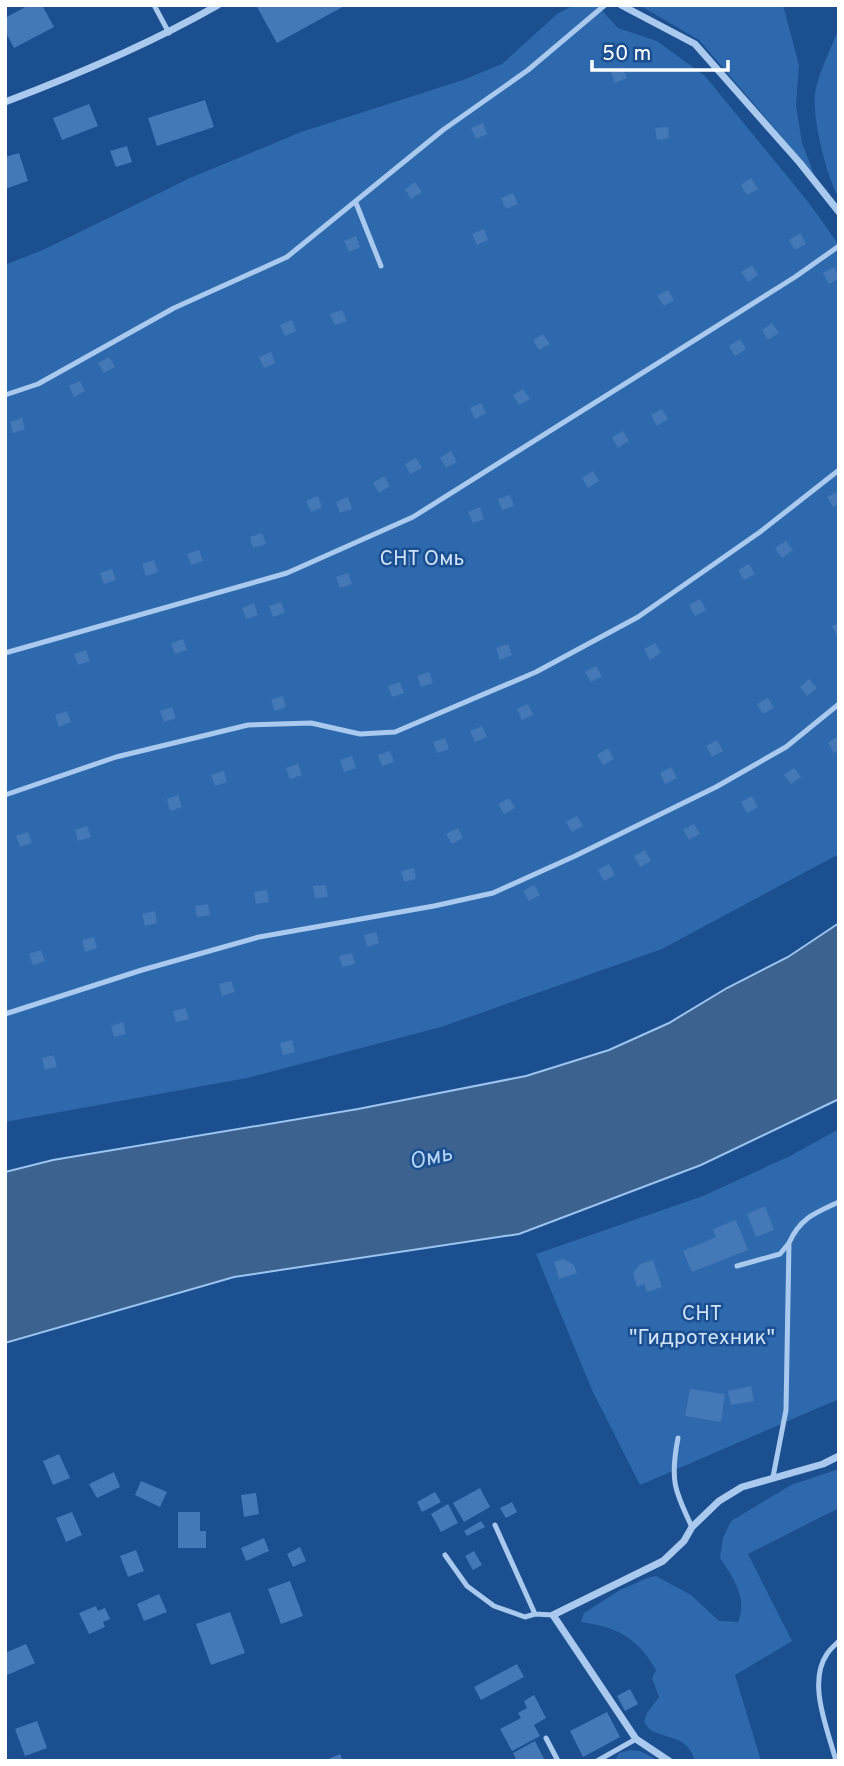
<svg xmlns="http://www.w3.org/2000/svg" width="844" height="1766" font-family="Overpass,sans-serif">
	<rect width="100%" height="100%" fill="#1b4f8f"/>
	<path fill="#2e69ad" d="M574,5H597L618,28L657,41L705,76L809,203L839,245V854L662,949L441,1027L247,1078L5,1122V265L45,249L190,178L301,132L463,80L502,64L557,14Z
		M639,5H783L799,65L796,105L802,143L814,174L699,40Z
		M839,27V198C826,175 810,113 816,88C821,67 832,47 839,27Z
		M839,1129V1399L640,1485L592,1390L536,1254L703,1196L790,1156Z
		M839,1469V1508L748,1554L792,1641L735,1675L761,1761H695C688,1736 668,1739 650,1730L644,1722L647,1713L659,1697L652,1678L656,1670C637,1637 617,1627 581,1622L584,1613L620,1590L647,1578L656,1576L691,1595L719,1621L738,1622C748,1599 733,1577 720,1558L723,1538L731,1521L791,1485Z
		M630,1750L640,1751L659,1761H615L619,1753Z"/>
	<path fill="#3c6290" stroke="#9cc4f0" stroke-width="2" d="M839,923V1099L701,1165L519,1234L234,1277L5,1343V1172L53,1160L358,1109L526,1076L609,1050L669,1023L727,988L788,957Z"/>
	<path fill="#4478b7" d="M29,5H42L54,27L14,48L5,31V18Z
		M260,5H346L277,43L257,7Z
		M622,67L627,78L615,83L611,72Z
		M205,100L214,127L157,146L148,118Z
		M89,104L98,126L62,140L53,118Z
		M483,123L487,134L476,139L471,128Z
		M668,127L669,138L657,140L655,128Z
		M127,146L132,162L116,167L110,151Z
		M19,153L28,181L5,189V157Z
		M751,178L758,189L747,195L741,185Z
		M415,182L422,192L411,199L405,189Z
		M513,193L518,204L506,209L501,198Z
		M484,229L488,240L477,245L472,234Z
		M800,233L806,244L795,250L789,240Z
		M356,236L360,247L349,252L344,241Z
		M752,265L758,275L748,282L741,272Z
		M834,267L839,278L829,284L823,273Z
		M668,290L674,300L664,306L657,296Z
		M342,310L347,321L335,325L330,314Z
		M292,320L296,331L285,336L280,325Z
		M772,323L779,333L768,340L762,330Z
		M543,334L550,344L539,350L533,340Z
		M740,339L746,349L735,356L729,346Z
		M271,352L275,363L264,368L259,357Z
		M109,357L115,367L104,373L98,363Z
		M80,381L85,391L74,397L69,386Z
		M523,389L530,399L519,405L513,395Z
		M481,403L486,413L475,419L470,408Z
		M662,409L668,419L657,426L651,415Z
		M22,418L25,429L13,433L10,422Z
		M623,431L629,441L618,448L612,437Z
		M451,451L457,462L446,468L440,458Z
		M416,458L422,468L410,474L405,464Z
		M593,471L599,481L588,488L582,478Z
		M384,476L390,486L379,493L373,483Z
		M839,491V504L833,507L827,497Z
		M510,495L514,506L502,510L498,499Z
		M318,496L322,507L311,512L306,501Z
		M348,497L352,509L340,513L336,502Z
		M480,507L484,519L473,523L468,512Z
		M262,533L266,544L253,548L250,537Z
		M786,541L793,550L782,558L775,548Z
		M199,550L203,561L191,565L187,554Z
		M414,551L418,563L406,567L402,555Z
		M154,560L158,572L146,576L142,564Z
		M749,564L755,574L744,580L738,570Z
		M112,569L116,580L104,584L100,573Z
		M348,573L352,584L340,588L336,577Z
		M700,599L706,610L695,616L689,605Z
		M281,602L285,613L273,617L269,606Z
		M254,603L258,615L246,619L242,608Z
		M839,623V639L832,626Z
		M183,639L187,650L175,654L171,643Z
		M655,643L661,653L650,660L644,649Z
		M508,644L512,655L500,660L496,648Z
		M86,650L90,661L78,665L74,654Z
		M596,666L602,676L591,682L585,672Z
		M429,672L433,683L421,687L417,676Z
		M809,679L817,688L807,696L800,687Z
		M400,682L404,693L392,697L388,686Z
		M283,696L286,707L275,711L271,700Z
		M768,698L774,708L763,714L757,704Z
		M528,704L533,715L522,720L517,709Z
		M172,707L176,718L164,722L160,711Z
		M67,711L71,722L59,727L55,715Z
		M482,726L487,737L475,742L470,731Z
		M839,735V750L834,753L828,743Z
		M445,738L449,749L437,753L433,742Z
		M717,740L723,751L712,757L706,746Z
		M608,748L614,759L603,765L597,755Z
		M390,751L394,762L382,766L378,755Z
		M352,756L356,768L344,772L340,760Z
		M298,764L302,775L290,779L286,768Z
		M671,767L677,778L665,784L660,773Z
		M794,768L801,777L791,784L784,775Z
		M224,771L227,782L215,786L211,775Z
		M178,795L182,807L170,811L167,799Z
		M752,796L758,807L747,813L741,802Z
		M509,798L515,808L504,814L498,804Z
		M577,816L583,826L572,832L566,822Z
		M694,824L700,834L689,840L683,830Z
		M87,826L91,837L78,841L75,830Z
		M458,828L463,838L452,844L446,834Z
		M28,832L32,843L20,847L16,836Z
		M645,850L651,861L640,867L634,856Z
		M609,864L615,875L604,881L598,870Z
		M414,868L416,879L404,882L401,871Z
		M326,885L328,897L315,898L313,886Z
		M534,885L540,895L529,901L523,891Z
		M267,890L269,902L256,904L254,892Z
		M208,904L210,915L197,917L195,906Z
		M155,911L157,923L145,926L142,914Z
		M376,932L379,943L367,947L364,935Z
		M94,937L97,948L85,952L82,940Z
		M41,950L45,961L33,965L29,954Z
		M352,953L355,964L342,967L339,956Z
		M231,981L235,992L222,996L219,984Z
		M186,1008L189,1019L176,1022L173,1011Z
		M123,1022L126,1034L114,1037L111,1026Z
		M292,1040L295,1052L283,1055L280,1043Z
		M54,1055L57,1067L45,1070L42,1058Z
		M765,1206L774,1230L756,1237L747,1214Z
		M736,1220L748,1250L692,1272L683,1251L716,1237L713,1229Z
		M563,1259L574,1265L577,1273L559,1279L554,1262Z
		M653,1260L662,1287L647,1292L644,1284L637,1287L633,1273L640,1264Z
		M751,1386L754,1401L731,1405L728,1391Z
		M690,1389L725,1394L721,1422L685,1416Z
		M59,1454L70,1478L53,1485L43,1461Z
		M114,1472L120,1487L97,1498L89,1484Z
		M141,1481L167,1492L160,1507L135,1495Z
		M480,1488L490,1507L464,1522L453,1503Z
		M435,1492L441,1502L422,1512L417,1502Z
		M256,1493L259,1514L244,1517L241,1495Z
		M512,1502L517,1512L506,1518L500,1508Z
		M448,1504L458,1523L441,1532L431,1514Z
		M72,1512L82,1535L66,1542L56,1518Z
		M178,1512H200V1531H206V1548H178Z
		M481,1521L485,1527L467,1536L464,1531Z
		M264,1538L269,1551L246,1561L241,1548Z
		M300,1547L306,1561L293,1567L287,1554Z
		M136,1550L144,1571L128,1577L120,1556Z
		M474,1551L482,1565L473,1570L465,1556Z
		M290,1581L303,1616L281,1624L268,1589Z
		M159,1594L167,1612L144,1621L137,1604Z
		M96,1606L98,1611L105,1608L110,1619L103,1622L105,1627L89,1634L79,1613Z
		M230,1612L245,1653L211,1665L196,1624Z
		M26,1644L35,1663L5,1676V1653Z
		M517,1664L524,1677L481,1700L474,1687Z
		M630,1689L638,1704L625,1711L617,1696Z
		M534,1695L546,1718L534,1725L540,1736L512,1751L500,1729L521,1718L518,1713L527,1708L524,1701Z
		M607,1712L620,1737L583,1757L570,1731Z
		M37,1721L47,1748L25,1756L15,1729Z
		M535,1741L545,1761H517L513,1753Z
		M340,1754L343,1761H324Z"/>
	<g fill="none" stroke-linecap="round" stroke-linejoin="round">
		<path stroke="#a9c9ee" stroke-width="5" d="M154,5L169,33
			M356,203L381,266
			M5,395L38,384L174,308L287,257L443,130L528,70L605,5
			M5,653L287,573L413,517L795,277L839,246
			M5,795L116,757L248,725L311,723L360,734L395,732L536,672L638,617L760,532L839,470
			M5,1014L142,970L259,937L434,906L493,893L575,856L716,787L786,747L839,704
			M737,1266L780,1254L789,1243
			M678,1438C670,1479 674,1490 692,1527
			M773,1477L786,1410L789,1243C800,1218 815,1213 839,1202
			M495,1525L535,1614
			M445,1555L467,1586L494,1606L525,1617L535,1614L553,1615
			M546,1738L558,1761
			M597,1761L636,1739
			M836,1761C828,1730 807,1683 827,1654C830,1649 835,1645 839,1641"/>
		<path stroke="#a9c9ee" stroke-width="7" d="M621,5L695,44L800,163L839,212
			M5,102C79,74 150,44 218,5
			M669,1761L636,1739L553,1615L663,1561L684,1541L692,1527L719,1501L742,1487L823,1464L839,1456"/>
	</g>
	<g text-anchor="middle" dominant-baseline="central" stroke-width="5" stroke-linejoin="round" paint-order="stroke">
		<g font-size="21" fill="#cfe3fa" stroke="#1b4f8f">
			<text x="422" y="559">СНТ Омь</text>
			<text x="702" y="1314">СНТ<tspan x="702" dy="24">"Гидротехник"</tspan></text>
		</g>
		<g font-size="23" font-style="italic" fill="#b5d3f5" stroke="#1b4f8f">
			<text transform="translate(431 1159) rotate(-13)">Омь</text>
		</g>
	</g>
	<rect width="844" height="1766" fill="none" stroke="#ffffff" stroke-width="14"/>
	<path d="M592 60v10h136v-10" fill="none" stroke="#ffffff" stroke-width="3.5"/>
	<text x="602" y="60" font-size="21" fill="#ffffff" stroke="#1b4f8f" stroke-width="5" paint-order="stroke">50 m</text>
</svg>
